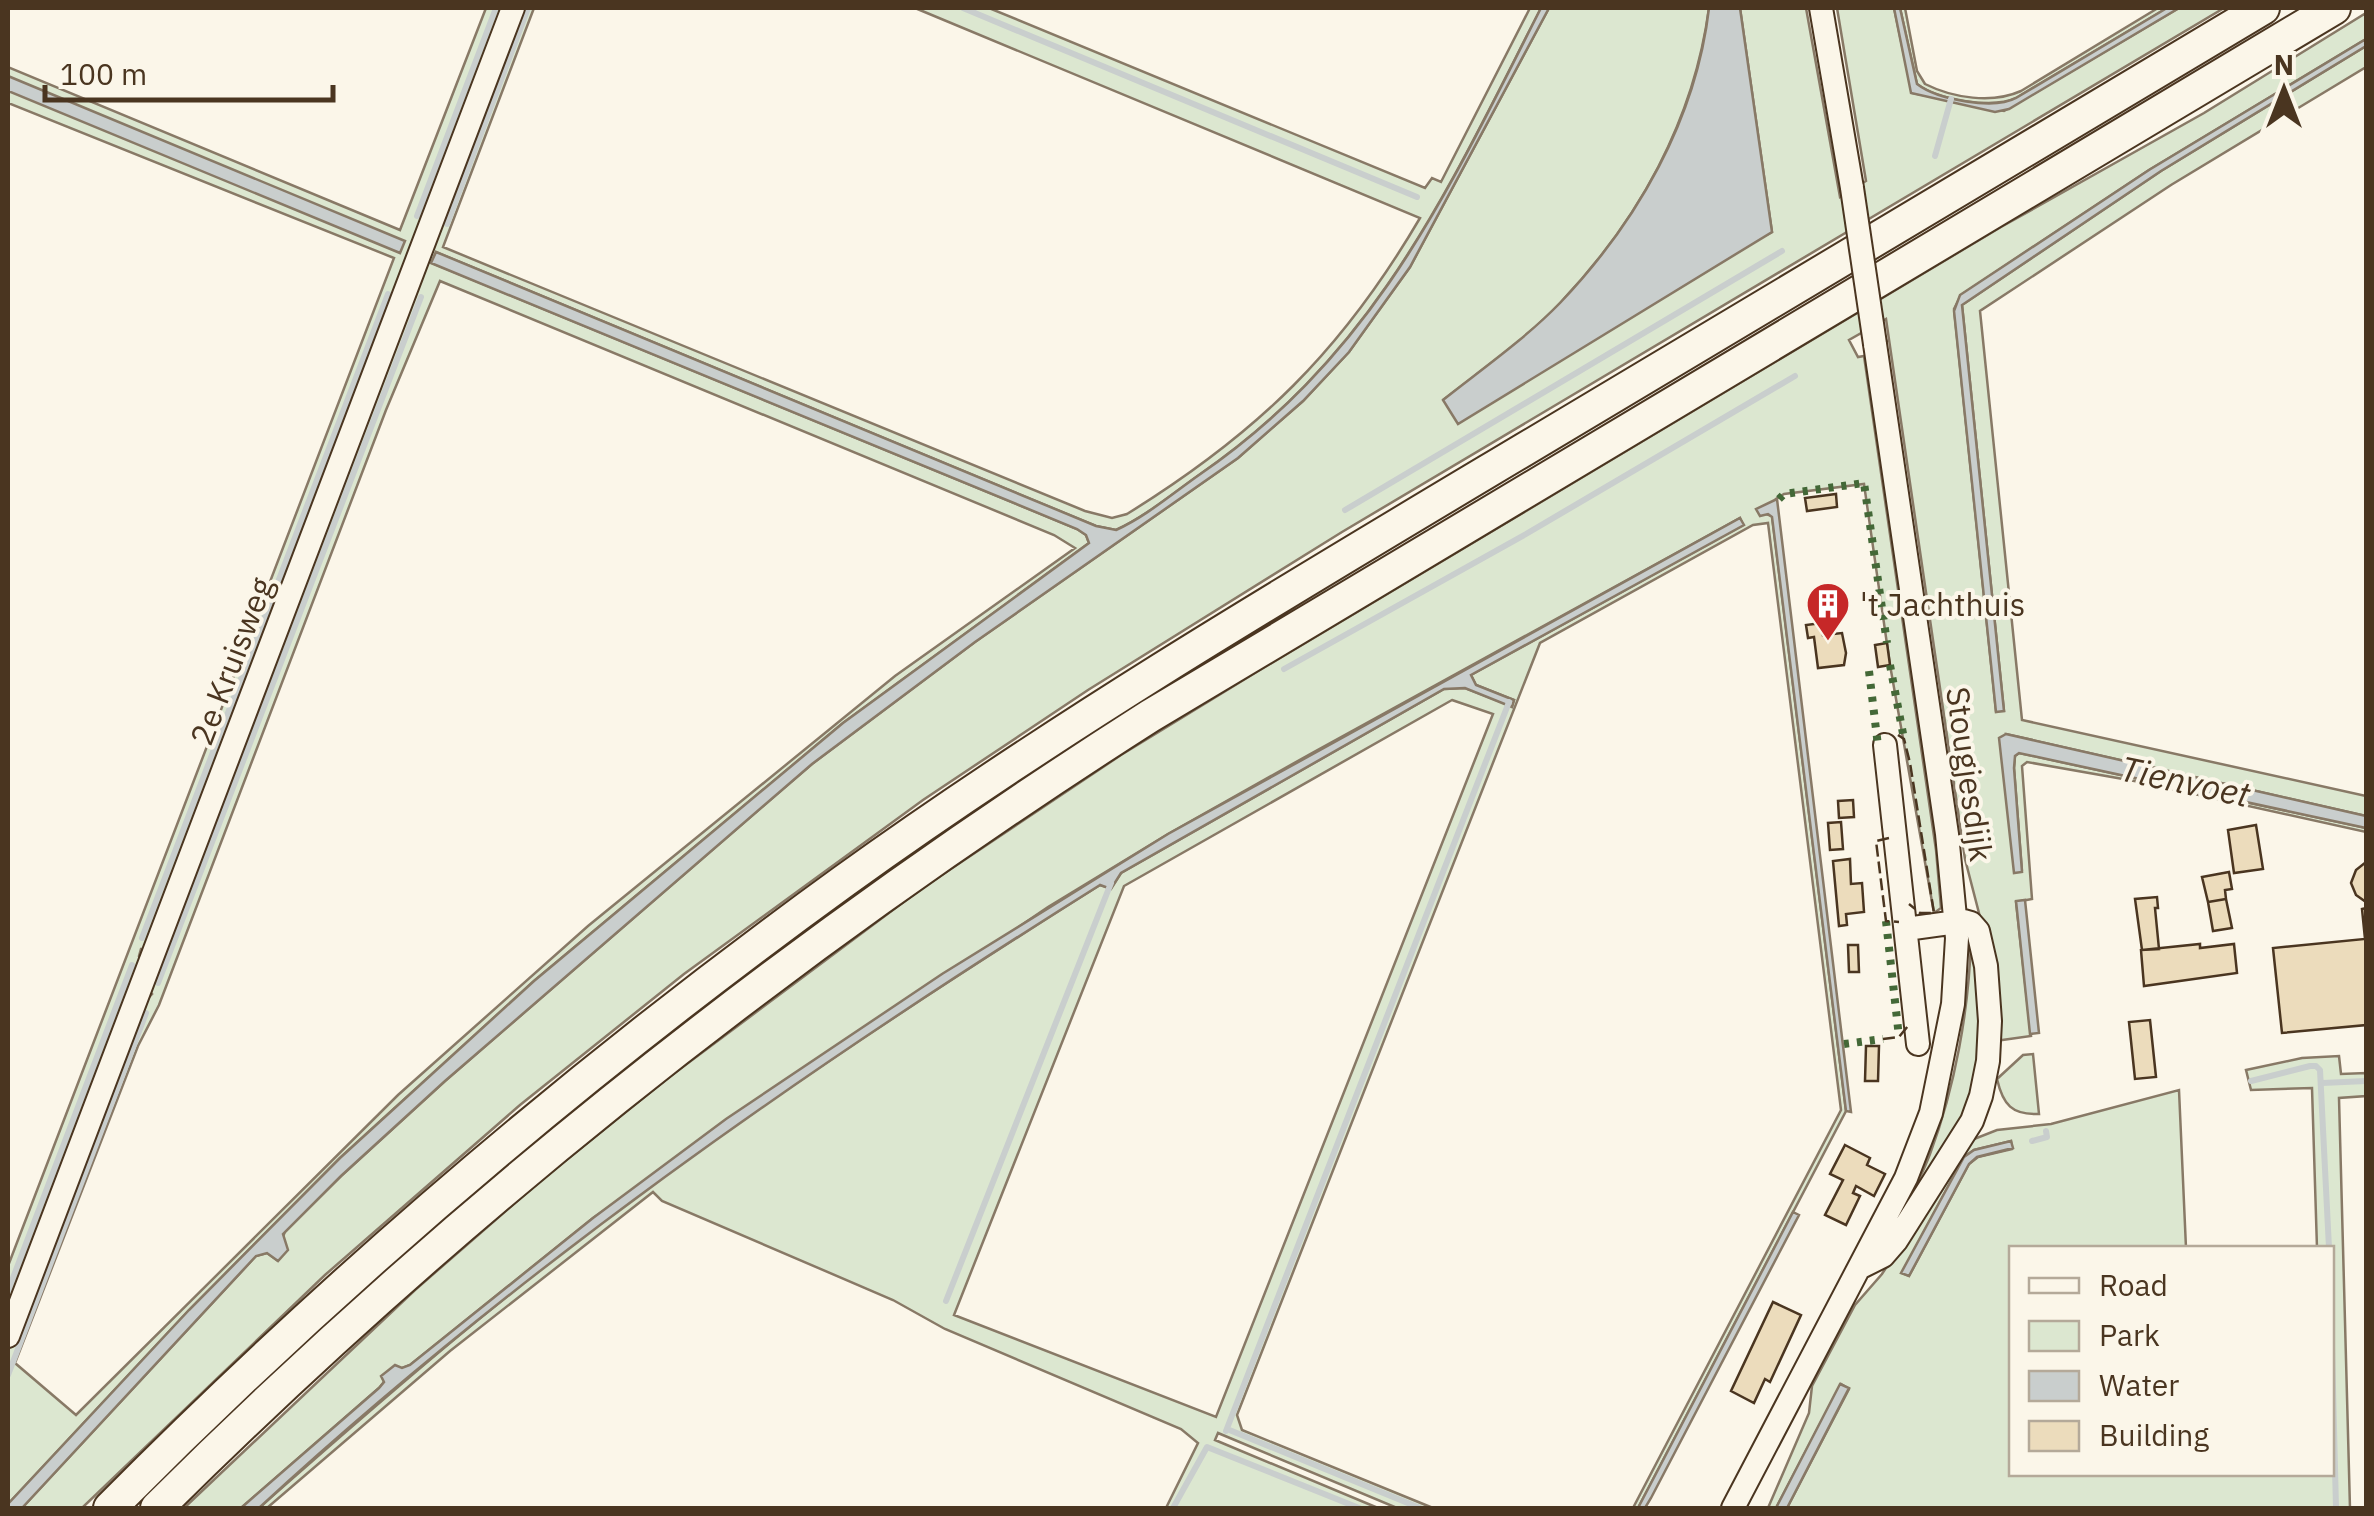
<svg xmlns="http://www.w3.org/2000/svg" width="2374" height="1516" font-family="'IBM Plex Sans',sans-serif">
	<rect width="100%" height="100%" fill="#fbf6e9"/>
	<path fill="#dce7d0" stroke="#887966" stroke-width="2.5" fill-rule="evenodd" d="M486,8H509L146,949H141L139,956L143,959L8,1327V1266L394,258L8,103V67L400,230Z
		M518,8H534L443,247L1085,511L1112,518L1127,514C1258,433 1342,351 1420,218L915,8H989L1425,188L1432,178L1441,182L1530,8H1541C1446,193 1376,353 1199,475C1172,494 1145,517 1116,530L1096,526L436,252L432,263L1077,529L1086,535L1089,543L843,723L534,981L340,1158L189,1310L8,1504V1350L137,1010L152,994L148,990ZM440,281L1054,535L1075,548L895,676L588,926L398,1095L76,1415L15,1363L138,1046L159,1005L386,410Z
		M1549,8H1709C1694,120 1639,220 1561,302C1526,339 1483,369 1443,400L1772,232L1740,8H1806L1840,197L1866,181L1837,8H1894L1912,93L2004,111L2179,8H2224L1342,532L1088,690L923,800L684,974L520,1105L325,1275L82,1508H22L256,1256L267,1253L277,1260L284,1245L282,1240L285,1231L341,1176L445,1081L812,764L975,642L1238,458L1303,401L1349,352L1410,267Z
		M1900,8H1905L1917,71L1925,84C1953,98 1992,104 2021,91L2158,8H2167L2016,98C1993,109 1938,100 1917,84Z
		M2366,13V39L2149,170L1961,295L1954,309L1996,711H2004L1962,305L2161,171L2366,46V67L2171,185L1980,311L2022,720L2366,796V816L2006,734L2022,871L2014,768L2015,756L2019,753L2366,828V832L2140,782L2027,762L2022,766L2032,899L2016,902L2031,1036L1995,1041L1987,944L1965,859L1886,319L1849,340L1858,357L1864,356L1936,850L1941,908L1934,913L1890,665L1864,484L1784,494L1776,499L1766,514L1772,516L1846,1111L1638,1508H1633L1841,1110L1768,523L1753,525L1540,643L1237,1415L1242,1430L1433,1508H1397L1218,1433L1215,1440L1378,1508H1166L1198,1443L1181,1429L945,1329L893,1300L662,1201L653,1192L450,1351L267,1508H259C386,1396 515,1284 652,1185C797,1079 948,981 1100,885L1111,888L1121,873L1444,689L1465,688L1512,706L1514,700L1476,685L1471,675L1743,525L1740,518L1312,753L1168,834L1048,907L593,1218L410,1365L382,1376L384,1382L379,1388L241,1508H184L415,1290L539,1182L668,1078L921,889L1121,755L1255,673L2001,227L2204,113ZM1452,700L1493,714L1216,1417L954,1315L1124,886Z
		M1971,939L1984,1030L1967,1116L1889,1239C1903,1211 1919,1183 1930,1154C1955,1087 1969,1010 1971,939Z
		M2033,1054L2039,1114C2012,1115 2003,1105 1997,1079L2023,1055Z
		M2339,1056L2341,1074L2366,1073V1096L2339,1098L2350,1508H1787L1849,1389L1841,1384L1776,1508H1768L1809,1413L1812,1386L1855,1305L1882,1274L1969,1141L1997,1130L2051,1124L2179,1090L2186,1248H2012V1474H2332V1248H2317L2312,1088L2251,1090L2246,1070L2302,1058ZM2011,1141L2012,1149L1978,1157L1969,1164L1909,1276L1902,1273L1964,1157L1974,1150Z"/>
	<path fill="#c9cecd" stroke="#887966" stroke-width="2.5" d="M1541,8H1549L1410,267L1349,352L1303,401L1238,458L975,642L812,764L445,1081L341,1176L283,1234L288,1250L278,1261L267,1253L256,1256L22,1508H8V1504L189,1310L340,1158L534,981L843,723L1089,543L1086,535L1077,529L431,263L436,252L1096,526L1116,530C1145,517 1172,494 1199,475C1376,353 1447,193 1541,8Z
		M1709,8H1740L1772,232L1458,424L1443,400C1482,369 1525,339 1560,303C1637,222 1696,120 1709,8Z
		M1894,8H1900L1917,84C1938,100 1994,110 2016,98L2167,8H2179L2009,109L1995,112L1911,93Z
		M2366,39V46L2161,171L1962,305L2004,711L1996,712L1954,311L1960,295L2149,170Z
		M8,76L405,241L400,253L8,91Z
		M1777,499L1851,1112L1846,1111L1772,517L1768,514L1760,516L1756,509Z
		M1740,518L1744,525L1471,675L1476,685L1514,700L1512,707L1465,688L1444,689L1121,873L1111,889L1100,885C804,1070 516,1271 259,1508H241L379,1388L384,1382L381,1376L395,1365L402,1368L410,1365L593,1218L726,1119L942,974L1168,834Z
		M2006,734L2366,816V828L2019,753L2015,756L2014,768L2022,872L2014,873L1999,738Z
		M2025,900L2039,1033L2030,1034L2016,901Z
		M2011,1141L2013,1148L1977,1157L1969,1164L1909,1276L1901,1273L1964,1157L1974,1150Z
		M1793,1212L1799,1215L1651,1498L1645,1508H1638Z
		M1840,1384L1849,1388L1787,1508H1776Z"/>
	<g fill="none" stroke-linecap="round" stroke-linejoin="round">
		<path stroke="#c9cecd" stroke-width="6" d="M963,8L1417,197
			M1935,156L1951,99
			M417,216L496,8
			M447,224L528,8
			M1345,510L1782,251
			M1284,669L1526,534L1795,376
			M142,938L388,294
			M158,983L421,297
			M2251,1081L2310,1066H2316L2320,1070L2329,1248
			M2322,1083L2366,1081
			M2032,1141L2047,1137L2046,1131
			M8,1291L132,965
			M946,1301L1111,883
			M2332,1347L2336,1508
			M8,1375L146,1013
			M1227,1429L1420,1508
			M1226,1431L1509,702
			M1173,1508L1207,1447L1359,1508"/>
	</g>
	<path fill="#ecdcbc" stroke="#4a3520" stroke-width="2.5" d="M1836,494L1837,507L1807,511L1805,498Z
		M1822,623L1823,635L1842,633L1846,653L1844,665L1818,668L1814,637L1808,638L1806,625Z
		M1887,643L1890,665L1878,667L1875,645Z
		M1853,800L1854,817L1839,818L1838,801Z
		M1841,822L1843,849L1830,850L1828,823Z
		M2256,825L2263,869L2234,873L2228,830Z
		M1850,859L1851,884L1862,883L1864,912L1846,914L1847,925L1839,926L1833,861Z
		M2366,862V902L2356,895L2351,883L2356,870Z
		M2229,872L2232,889L2225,890L2226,899L2208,902L2202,877Z
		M2157,897L2158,908H2155L2159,949L2142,950L2135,899Z
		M2226,899L2232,928L2213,931L2208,902Z
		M2366,908V1025L2282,1033L2273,948L2365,939L2362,909Z
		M2200,944V948L2234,944L2237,973L2144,986L2141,950Z
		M1848,945H1858L1859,972H1849Z
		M2150,1020L2156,1077L2135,1079L2129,1022Z
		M1866,1046H1879L1878,1081H1865Z
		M1845,1145L1870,1158L1867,1165L1885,1174L1874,1196L1856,1186L1853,1193L1860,1196L1846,1225L1825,1215L1843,1180L1830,1174Z
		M1773,1302L1801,1315L1770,1382L1765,1379L1754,1403L1731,1391Z"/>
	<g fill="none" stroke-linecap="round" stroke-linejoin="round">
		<defs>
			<path id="minor" d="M1821,8L1852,188
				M1885,745L1918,1044
				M1859,1268L1883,1256L1896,1241L1972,1121L1981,1096L1988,1061L1990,1021L1986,966L1978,931L1971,923L1964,921L1906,929
				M8,1336L513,8
				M1733,1508L1906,1178L1931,1113L1953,1004L1957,938L1947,834L1875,344"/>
			<path id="highway" d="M110,1508C337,1279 583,1070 844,881C1062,724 1294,587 1525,449C1771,302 2017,155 2263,8
				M157,1508C459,1208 791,945 1150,716L2334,8"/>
		</defs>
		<use href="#minor" stroke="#4a3520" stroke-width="26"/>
		<use href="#highway" stroke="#4a3520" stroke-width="36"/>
		<use href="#minor" stroke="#fbf6e9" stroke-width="22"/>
		<use href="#highway" stroke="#fbf6e9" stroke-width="32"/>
		<defs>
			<path id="minor-bridge" d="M1852,188L1875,344"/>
		</defs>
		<use href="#minor-bridge" stroke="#4a3520" stroke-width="26" stroke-linecap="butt"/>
		<use href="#minor-bridge" stroke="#fbf6e9" stroke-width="22"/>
		<path stroke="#436837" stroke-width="8" stroke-dasharray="5 8" stroke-linecap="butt" d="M1779,499L1784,494L1864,483L1887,643
			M1890,665L1904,739
			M1869,671L1878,746
			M1886,921L1899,1037
			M1844,1044L1883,1039"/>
		<path stroke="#4a3520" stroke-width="2.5" stroke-dasharray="12 5" stroke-linecap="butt" d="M1898,735L1904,739L1910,763L1934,913H1920L1909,904
			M1889,838L1876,841L1886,921L1899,922
			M1883,1039L1899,1037L1908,1026"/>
	</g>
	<defs>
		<symbol id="building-pin" viewBox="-11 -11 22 30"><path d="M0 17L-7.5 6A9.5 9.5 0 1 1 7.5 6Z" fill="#c62828" stroke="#fbf6e9"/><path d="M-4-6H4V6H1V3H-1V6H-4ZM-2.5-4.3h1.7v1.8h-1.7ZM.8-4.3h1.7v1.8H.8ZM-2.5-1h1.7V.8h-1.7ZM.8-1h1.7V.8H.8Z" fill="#fff"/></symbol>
	</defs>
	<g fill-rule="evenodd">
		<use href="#building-pin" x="1803" y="579" width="50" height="68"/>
	</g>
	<g text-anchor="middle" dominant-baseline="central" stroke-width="8" stroke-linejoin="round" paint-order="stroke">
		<g font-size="32" fill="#4a3520" stroke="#fbf6e9" text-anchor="start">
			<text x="1860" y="604">'t Jachthuis</text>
		</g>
		<g font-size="32" fill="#4a3520" stroke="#fbf6e9">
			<text transform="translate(231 661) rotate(-69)">2e Kruisweg</text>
			<text transform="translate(1970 774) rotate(82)">Stougjesdijk</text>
		</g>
		<g font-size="35" font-style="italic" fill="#4a3520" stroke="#fbf6e9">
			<text transform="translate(2185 781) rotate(12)">Tienvoet</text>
		</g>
	</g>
	<rect width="2374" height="1516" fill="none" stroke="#4a3520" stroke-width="20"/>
	<rect x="2009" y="1246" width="325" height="230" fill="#fbf6e9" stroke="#b4a999" stroke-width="2.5"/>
	<rect x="2029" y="1278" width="50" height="15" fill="#fbf6e9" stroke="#b4a999" stroke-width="2.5"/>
	<text x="2099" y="1296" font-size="30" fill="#4a3520">Road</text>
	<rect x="2029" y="1321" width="50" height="30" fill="#dce7d0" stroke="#b4a999" stroke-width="2.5"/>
	<text x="2099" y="1346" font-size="30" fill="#4a3520">Park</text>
	<rect x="2029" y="1371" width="50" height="30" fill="#c9cecd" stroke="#b4a999" stroke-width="2.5"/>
	<text x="2099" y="1396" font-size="30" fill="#4a3520">Water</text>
	<rect x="2029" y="1421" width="50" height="30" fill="#ecdcbc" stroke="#b4a999" stroke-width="2.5"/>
	<text x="2099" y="1446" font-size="30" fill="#4a3520">Building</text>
	<g transform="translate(2284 90)" stroke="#fbf6e9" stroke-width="8" paint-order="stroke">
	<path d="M0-8L18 38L0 25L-18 38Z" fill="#4a3520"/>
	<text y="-15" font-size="28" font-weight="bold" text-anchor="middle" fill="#4a3520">N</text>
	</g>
	<path d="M45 85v15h288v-15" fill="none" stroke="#4a3520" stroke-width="5"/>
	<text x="60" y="85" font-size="30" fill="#4a3520" stroke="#fbf6e9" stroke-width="8" paint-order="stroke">100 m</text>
</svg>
